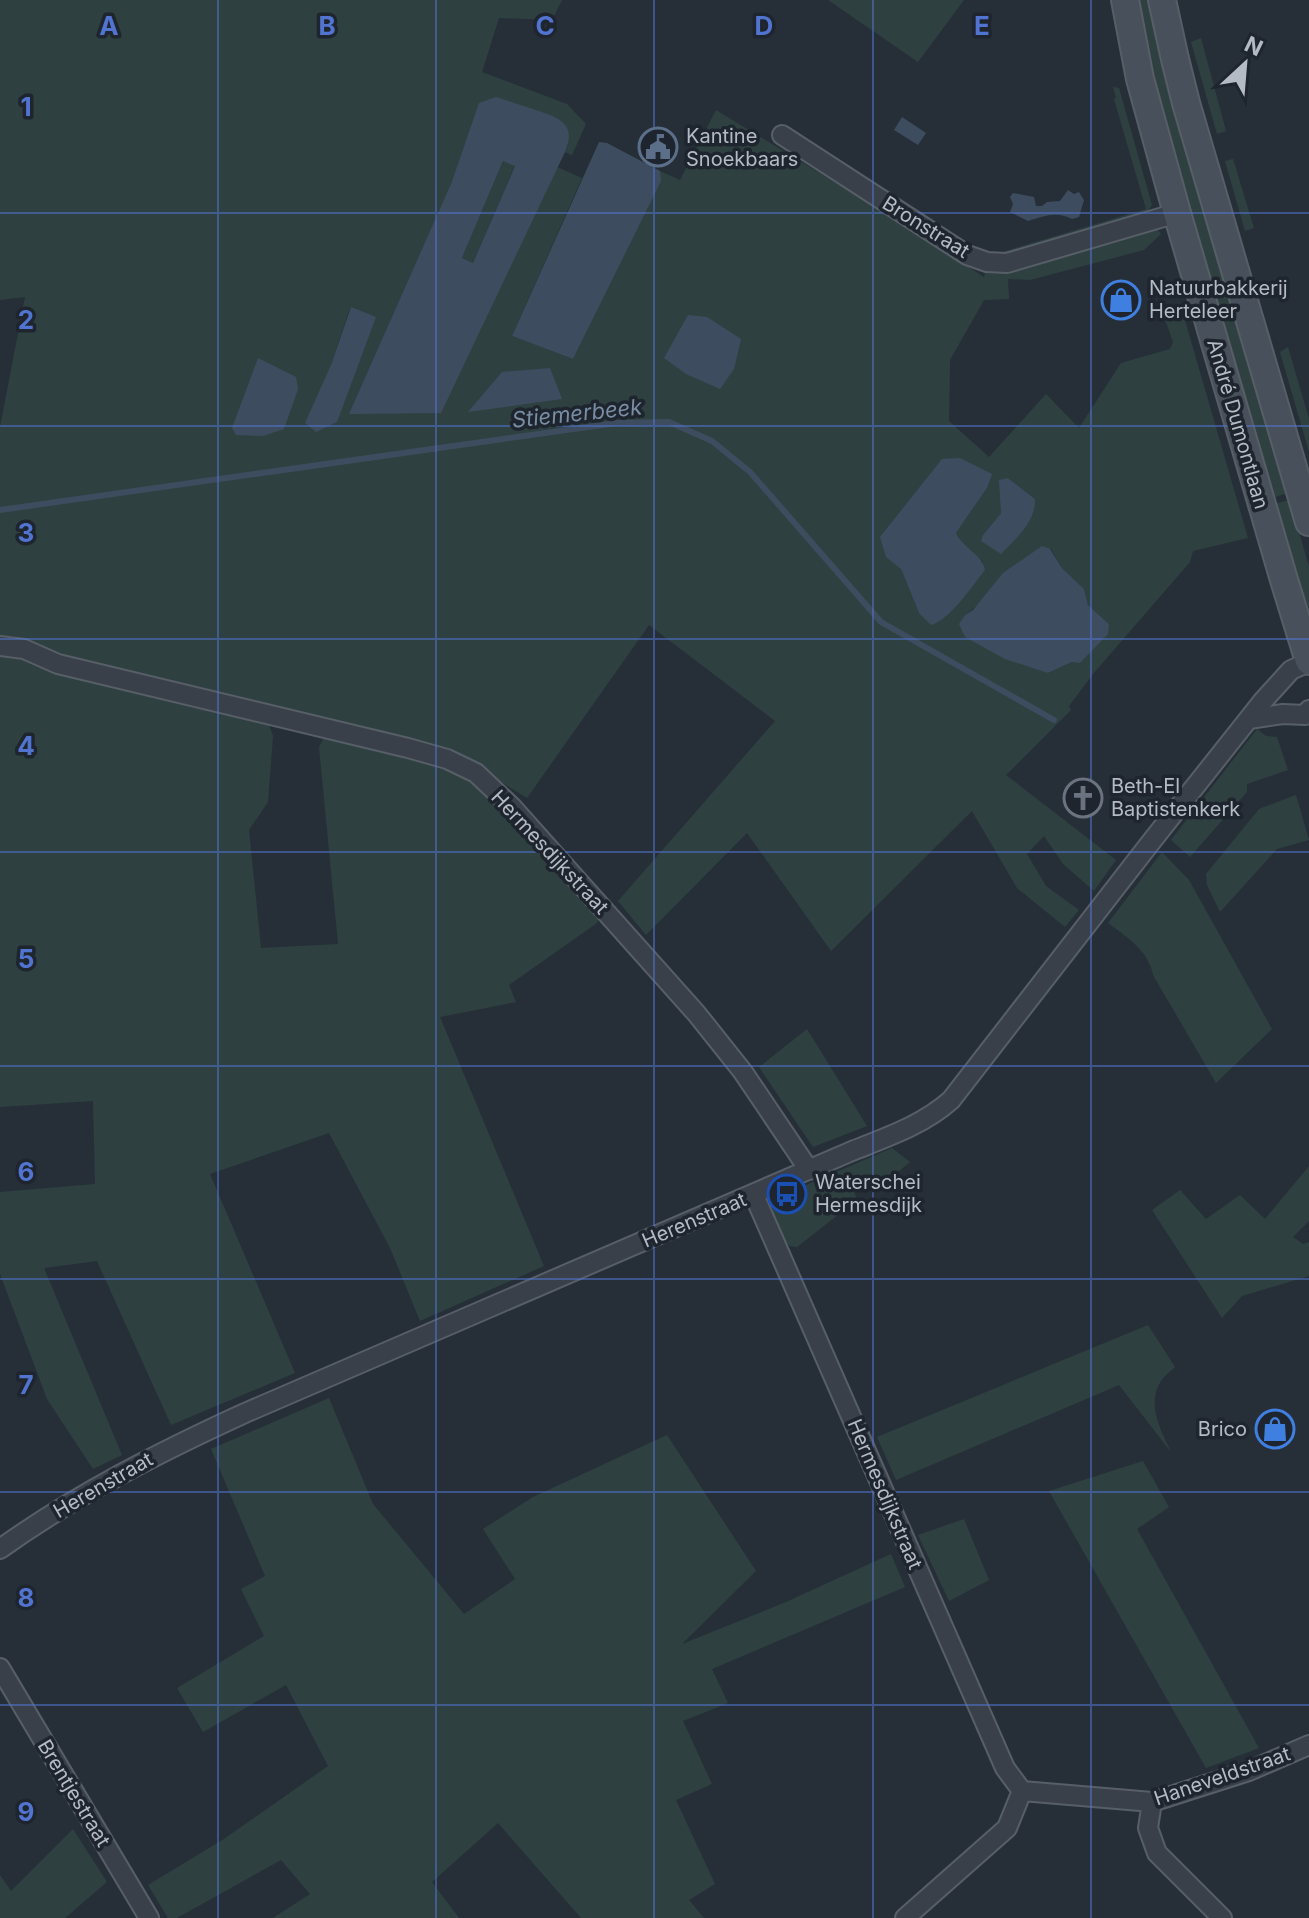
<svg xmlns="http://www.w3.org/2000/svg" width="1309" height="1918" font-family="Inter,sans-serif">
	<rect width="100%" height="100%" fill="#262f38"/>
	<path fill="#2e4140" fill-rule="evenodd" d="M0,0H562L552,20L499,18L482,72L567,104L586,124L572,155L565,152L568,144L480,103L451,184L436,413L557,167L582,178L512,336L573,359L660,181V171L680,180L716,110L864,200L984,277L985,273L998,272L1136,232L1148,229L1158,230L1161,234L1144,250L1030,280L1008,279L1009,299L984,300L950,360L949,421L989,457L1046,394L1079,428L1121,363L1170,349L1173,342L1161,308L1180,303L1248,538L1193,551L1190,562L1093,674L1069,706L1071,710L1006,775L1116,860L1094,891L1063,864L1044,836L1027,854L1046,886L1079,910L1065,927L1017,888L972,811L831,951L747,833L646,935L618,901L775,721L649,625L527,798L471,763L72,661L13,636L0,637V427L25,297L0,300ZM350,308L375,317L331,365ZM1008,478L1035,499L983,535L1001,513ZM987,488L956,533L960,540L983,562L919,613L901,569ZM1051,549L1062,568L1084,589L1088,605L1109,624L1072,662L1048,673L965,637V615Z
		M828,0H964L918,62Z
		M1139,0H1151L1288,493L1272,498L1151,77Z
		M1201,38L1226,131L1217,134L1191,42Z
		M1113,87L1119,88L1152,205L1145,216L996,260L992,255L1146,209L1114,99L1116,98Z
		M1233,159L1254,228L1245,231L1225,161Z
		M503,161L515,165L473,263L462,258Z
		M1288,347L1309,419V452L1280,352Z
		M1290,500L1309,567V626L1273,504Z
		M0,652L268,722L273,736L268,802L249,830L261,948L338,944L319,747L325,735L461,771L489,791L600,915L597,923L509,985L516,1002L440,1017L544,1266L420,1321L390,1248L329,1133L210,1174L295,1373L171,1425L97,1261L44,1268L122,1455L93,1469L47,1399L0,1274V1192L95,1184L93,1101L0,1107Z
		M1257,729L1266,736L1277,737L1288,770L1247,784V792L1190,857L1171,840Z
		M1296,795L1309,840L1277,849L1220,912L1207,885L1206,874L1259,809Z
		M1162,852L1189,880L1272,1029L1216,1083L1153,975C1149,951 1127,937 1108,923Z
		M807,1029L867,1126L813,1147L759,1067Z
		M892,1148L910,1162L887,1181L885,1180L878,1185L870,1187L860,1181L852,1189L856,1196L853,1203L797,1247C791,1246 789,1247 785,1242C778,1233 771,1213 773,1202L783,1195Z
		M1309,1166V1221L1293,1237L1303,1244L1309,1242V1276L1242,1296L1222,1318L1152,1210L1180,1190L1206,1219L1240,1195L1265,1219Z
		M1148,1325L1175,1367C1171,1371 1164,1376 1161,1381C1146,1404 1161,1431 1171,1452L1119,1385L896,1480L877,1437Z
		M329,1398L373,1504L464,1614L515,1579L483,1529L533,1497L667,1435L756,1571L682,1644L786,1602L891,1554L905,1587L712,1669L728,1703L683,1721L712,1784L676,1800L715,1884L689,1900L704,1918H581L498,1823L432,1882L459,1918H273L310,1894L281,1860L177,1918H168L148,1885L224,1839L328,1766L286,1685L203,1732L177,1688L264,1636L241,1589L265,1576L211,1449Z
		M1143,1461L1169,1507L1137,1529L1259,1748L1206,1768L1049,1491Z
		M964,1519L989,1580L949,1601L918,1535Z
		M73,1829L107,1882L65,1918H0V1875L11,1891Z"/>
	<path fill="#3d4d5f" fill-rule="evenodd" d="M496,97C508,101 521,105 533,109C556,117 578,122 565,152L441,413L349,414L451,184L479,103ZM503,161L515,166L473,263L462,258Z
		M902,117L926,133L918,145L894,130Z
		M599,142L607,143L660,171L661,181L573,359L512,336Z
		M1068,190L1074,194L1079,192L1084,200L1079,217L1072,219C1056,211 1044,216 1028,221L1010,212L1013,204L1010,197L1013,193L1034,197L1036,206H1042L1047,202L1060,201Z
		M351,307L376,317L337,422L316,432L305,423L331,365Z
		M688,315L707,317L741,339L734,369L720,389L686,374L664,358Z
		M258,358L296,377L298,389L284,429L263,436L236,435L232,428Z
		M550,368L562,399L468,412L502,372Z
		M960,458L992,474L987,488L956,533C963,548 982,554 985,570C972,586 950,620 931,625L919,613L901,569L886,557L880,537L942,459Z
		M1008,478L1035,499C1036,522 1015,539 1001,554L981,541L983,535L1001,513L999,480Z
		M1042,546L1050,549L1062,568L1084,589L1088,605L1109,624L1108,634L1080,663L1072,662L1048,673L1005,659L965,637L959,624L965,615L973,610L1003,573Z"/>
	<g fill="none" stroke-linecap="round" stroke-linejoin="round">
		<path stroke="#3d4d5f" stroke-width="6" d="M0,510L616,423L669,422L712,441L750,472L881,622L1054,720"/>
		<defs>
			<path id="minor" d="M782,135L967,255L987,262L1007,263L1177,213
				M0,646L24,649L58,664L408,748L447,759L476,773L512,807L696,1013L743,1072L809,1170
				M1249,719L1283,714L1305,715L1309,710
				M754,1195L1005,1768L1022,1791
				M0,1549C77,1494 160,1452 245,1413L852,1151C887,1137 923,1125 951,1100L1151,842L1262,702L1291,670L1309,662
				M0,1668L149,1918
				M1022,1791L1152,1802L1249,1771L1309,1745
				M1152,1802L1148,1828L1157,1853L1222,1918
				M905,1918L1007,1828L1022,1791"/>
			<path id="secondary" d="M1125,0L1140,79L1177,213L1284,580L1309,661
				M1162,0L1175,59L1186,103L1309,522"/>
		</defs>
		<use href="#minor" stroke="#575e67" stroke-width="22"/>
		<use href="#secondary" stroke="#575e67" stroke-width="30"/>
		<use href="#minor" stroke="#394049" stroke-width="18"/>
		<use href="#secondary" stroke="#48505b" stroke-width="26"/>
	</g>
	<path fill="none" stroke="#5274d1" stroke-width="2" stroke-opacity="0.55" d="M218,0V1918M436,0V1918M654,0V1918M873,0V1918M1091,0V1918M0,213H1309M0,426H1309M0,639H1309M0,852H1309M0,1066H1309M0,1279H1309M0,1492H1309M0,1705H1309"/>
	<defs>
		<symbol id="civic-ring" viewBox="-11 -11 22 22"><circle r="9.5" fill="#1e252e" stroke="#5c6f8a" stroke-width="1.5"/><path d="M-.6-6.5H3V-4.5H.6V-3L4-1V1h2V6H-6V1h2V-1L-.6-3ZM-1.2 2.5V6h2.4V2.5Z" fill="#5c6f8a"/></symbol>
		<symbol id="shop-ring" viewBox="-11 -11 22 22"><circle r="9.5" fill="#1e252e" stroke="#3f7fe0" stroke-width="1.5"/><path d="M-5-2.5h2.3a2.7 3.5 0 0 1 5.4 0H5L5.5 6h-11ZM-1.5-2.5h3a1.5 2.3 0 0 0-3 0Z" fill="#3f7fe0"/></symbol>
		<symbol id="church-ring" viewBox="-11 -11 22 22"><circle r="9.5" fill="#1e252e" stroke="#6b7280" stroke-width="1.5"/><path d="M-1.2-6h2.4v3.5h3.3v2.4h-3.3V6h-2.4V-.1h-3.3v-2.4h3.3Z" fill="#6b7280"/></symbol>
		<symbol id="bus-ring" viewBox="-11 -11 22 22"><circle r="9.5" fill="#1e252e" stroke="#1a4fb4" stroke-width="1.5"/><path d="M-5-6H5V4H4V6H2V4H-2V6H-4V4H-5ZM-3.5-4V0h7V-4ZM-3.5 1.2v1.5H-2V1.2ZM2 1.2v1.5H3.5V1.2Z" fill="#1a4fb4"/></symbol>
	</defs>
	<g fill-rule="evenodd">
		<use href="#civic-ring" x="636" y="125" width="44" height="44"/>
		<use href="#shop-ring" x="1099" y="278" width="44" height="44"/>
		<use href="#church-ring" x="1061" y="776" width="44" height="44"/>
		<use href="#bus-ring" x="765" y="1172" width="44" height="44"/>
		<use href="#shop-ring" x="1253" y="1407" width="44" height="44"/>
	</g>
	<g text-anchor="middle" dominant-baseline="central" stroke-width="7" stroke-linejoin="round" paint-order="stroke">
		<g font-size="20" fill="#b4bbc5" stroke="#1e252e" text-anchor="start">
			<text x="686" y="136">Kantine<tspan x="686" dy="23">Snoekbaars</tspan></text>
			<text x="1149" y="288">Natuurbakkerij<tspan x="1149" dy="23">Herteleer</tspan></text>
			<text x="1111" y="786">Beth-El<tspan x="1111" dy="23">Baptistenkerk</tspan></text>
			<text x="815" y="1182">Waterschei<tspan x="815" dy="23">Hermesdijk</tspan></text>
			<text x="1247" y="1429" text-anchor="end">Brico</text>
		</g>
		<g font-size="20" fill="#b4bbc5" stroke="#1e252e">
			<text transform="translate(926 227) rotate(32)">Bronstraat</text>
			<text transform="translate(1238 424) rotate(74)">André Dumontlaan</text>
			<text transform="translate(550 852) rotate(47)">Hermesdijkstraat</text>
			<text transform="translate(694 1220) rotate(-23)">Herenstraat</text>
			<text transform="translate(103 1485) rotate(-30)">Herenstraat</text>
			<text transform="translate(885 1494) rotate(67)">Hermesdijkstraat</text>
			<text transform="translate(1222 1776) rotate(-19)">Haneveldstraat</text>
			<text transform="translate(74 1793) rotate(59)">Brentjestraat</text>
		</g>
		<g font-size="22" font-style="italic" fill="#798da4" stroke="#1e252e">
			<text transform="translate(577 413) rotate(-6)">Stiemerbeek</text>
		</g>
	</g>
	<g font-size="26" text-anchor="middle" font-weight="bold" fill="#5274d1" stroke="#1e252e" stroke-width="7" stroke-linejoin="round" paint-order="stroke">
		<text x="109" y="35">A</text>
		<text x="327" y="35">B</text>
		<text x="545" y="35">C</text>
		<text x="764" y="35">D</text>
		<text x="982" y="35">E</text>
		<text x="26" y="116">1</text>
		<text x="26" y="329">2</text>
		<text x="26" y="542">3</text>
		<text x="26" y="755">4</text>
		<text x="26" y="968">5</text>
		<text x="26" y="1181">6</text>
		<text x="26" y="1394">7</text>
		<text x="26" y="1607">8</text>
		<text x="26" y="1821">9</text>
	</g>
	<g transform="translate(1245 64) rotate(26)" stroke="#1e252e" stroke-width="6" paint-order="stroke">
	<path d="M0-6L14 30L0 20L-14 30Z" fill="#b4bbc5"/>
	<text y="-12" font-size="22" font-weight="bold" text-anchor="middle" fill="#b4bbc5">N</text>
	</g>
</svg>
